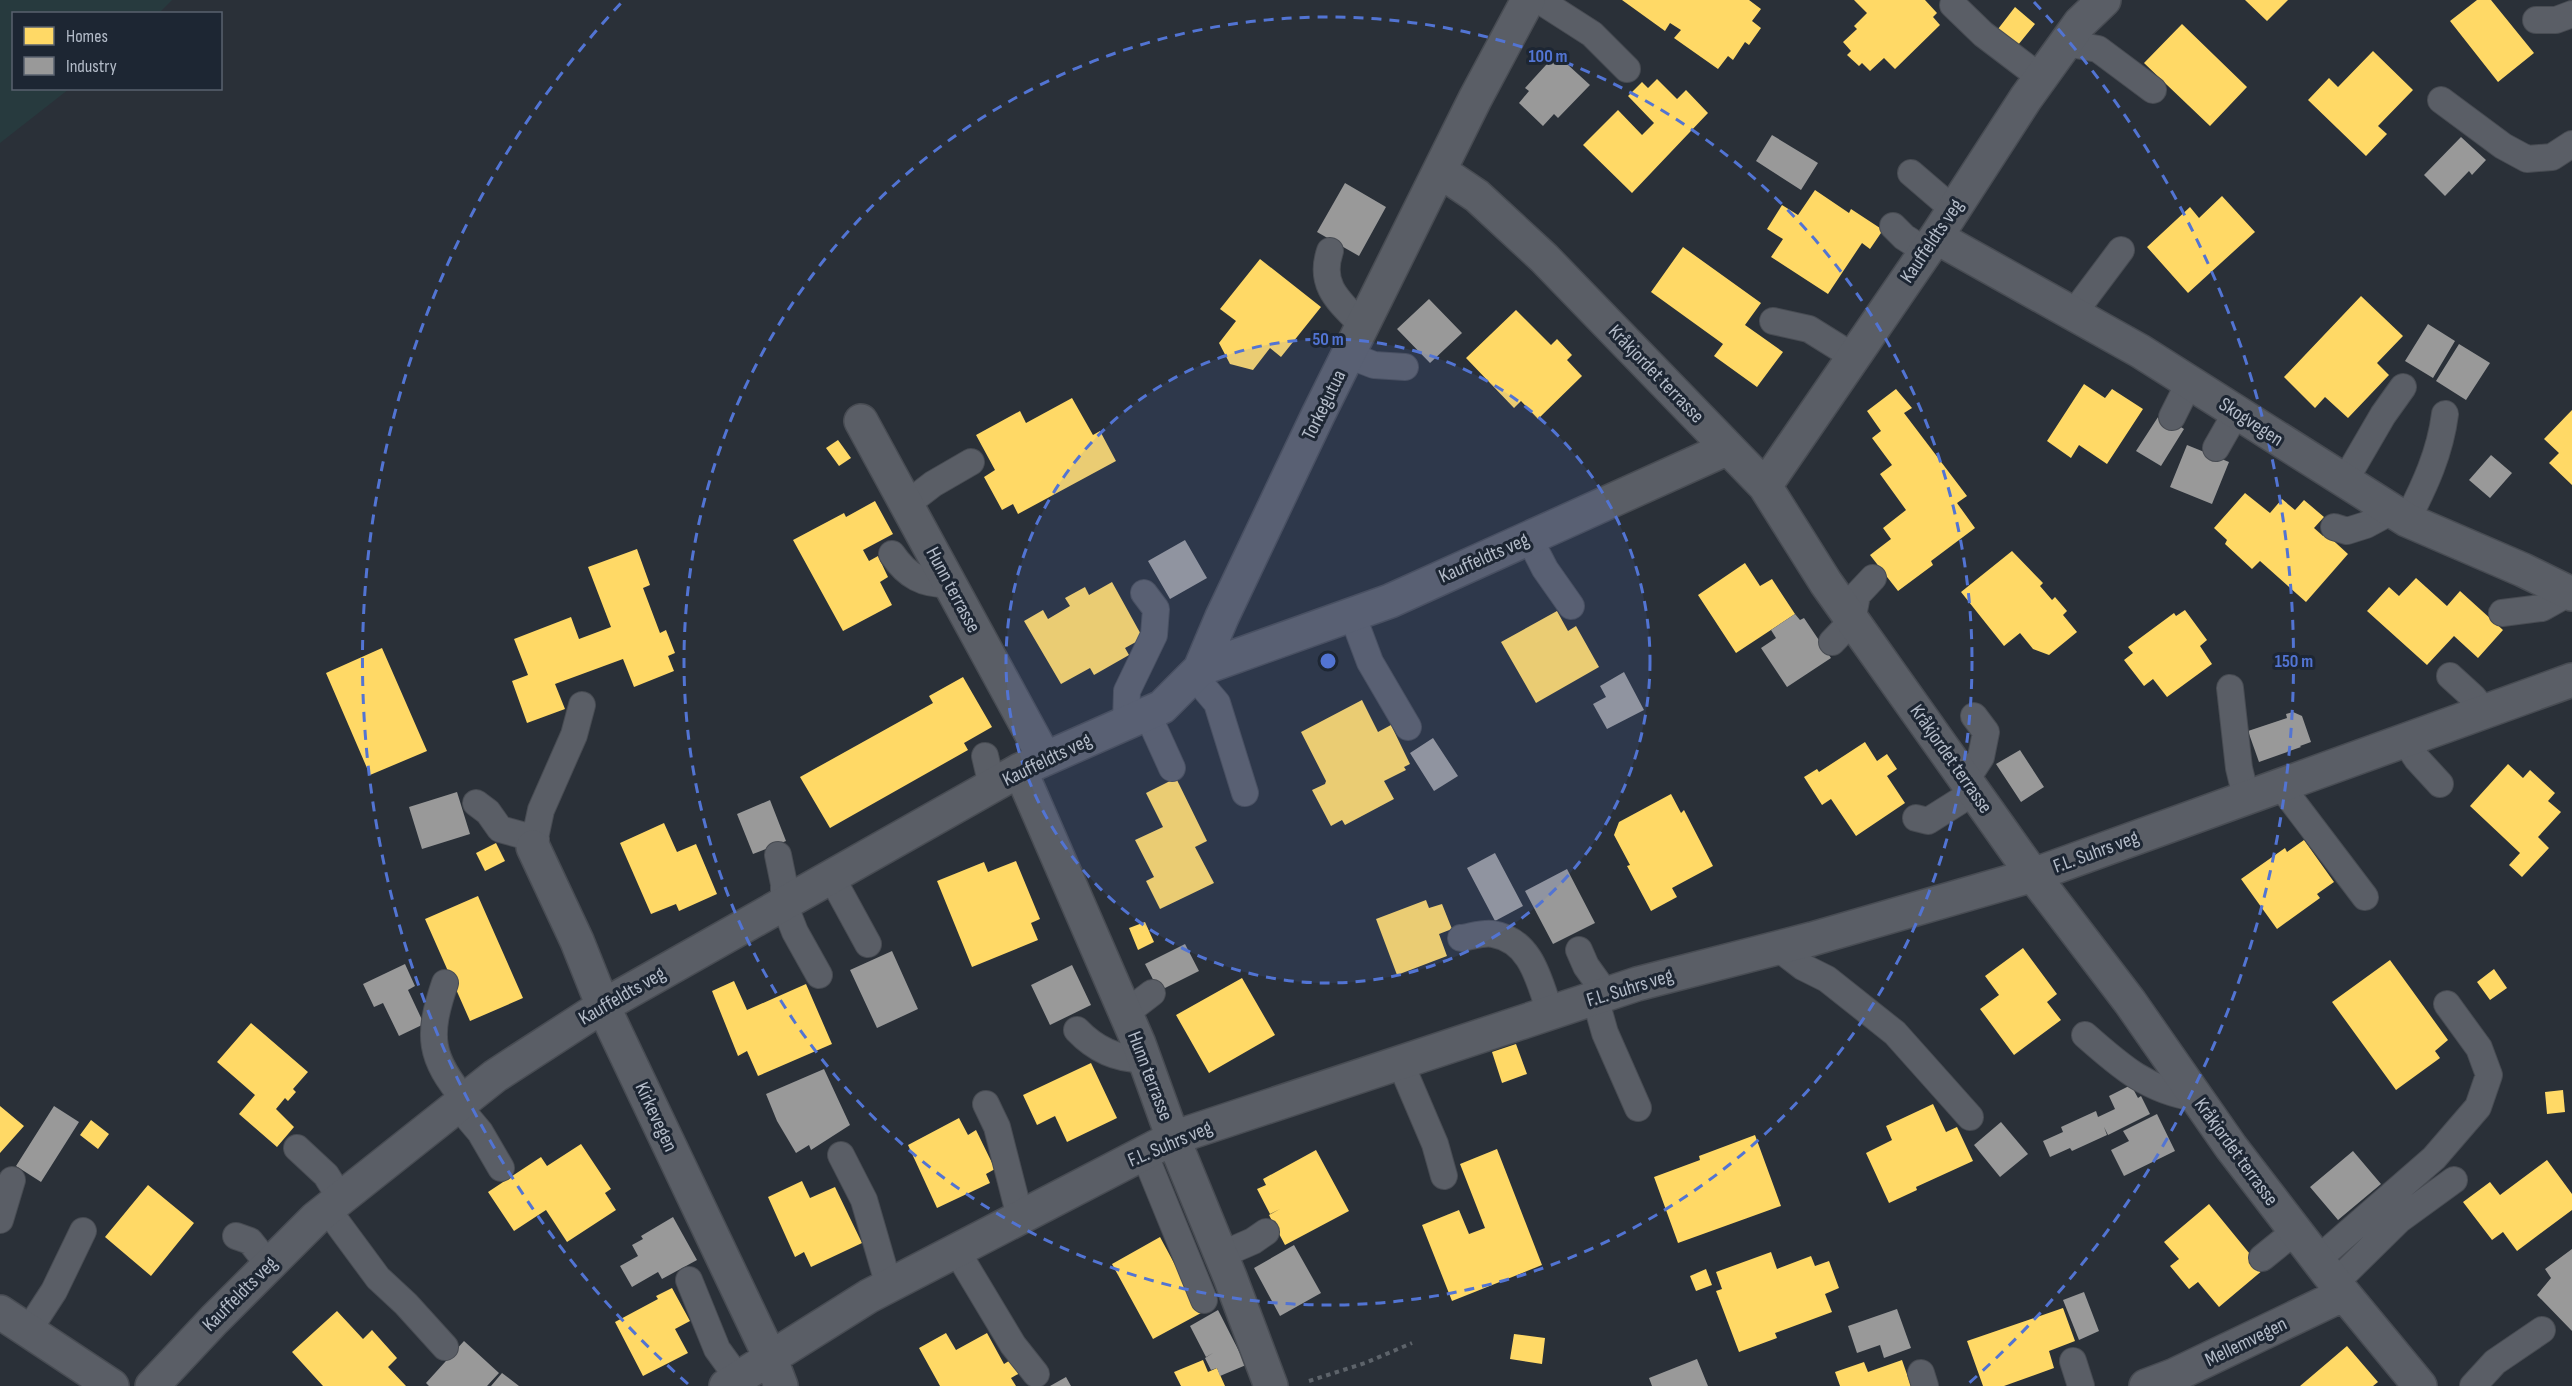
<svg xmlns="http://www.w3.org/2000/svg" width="2572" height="1386" font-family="'Sofia Sans Condensed',sans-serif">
	<rect width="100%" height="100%" fill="#2a3038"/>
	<path fill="#273a3e" d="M0,0H172L159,13L14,14V88L69,89L0,143Z"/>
	<path fill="#ffd966" d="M1622,0H1749L1761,9L1752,21L1761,28L1749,45L1745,42L1733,60L1728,56L1718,69L1674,38L1681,30L1670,23L1665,31Z
		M1854,0H1925L1937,13L1933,17L1940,25L1895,69L1884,58L1870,71L1862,63L1859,66L1847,55L1851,51L1843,42L1857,29L1854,26L1867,13Z
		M2245,0H2288L2267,21Z
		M2477,0H2491L2534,53L2498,82L2450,21Z
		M2015,7L2035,24L2018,45L1998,29Z
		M2182,24L2247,87L2210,126L2144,63Z
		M2373,51L2413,90L2378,126L2387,134L2366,156L2308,100L2329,78L2338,87Z
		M1657,79L1677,99L1686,90L1708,113L1632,193L1583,145L1618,110L1642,135L1654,123L1628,96L1642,82L1648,88Z
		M1815,190L1849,213L1851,209L1883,230L1870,249L1862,243L1828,294L1771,257L1783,239L1767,229L1782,205L1798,215Z
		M2222,196L2255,232L2188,293L2147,247L2190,207L2199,218Z
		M1683,247L1761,303L1745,325L1783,352L1757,387L1714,356L1723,344L1651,292Z
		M1260,259L1321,307L1281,357L1270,348L1253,370L1230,364L1219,343L1236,321L1220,309Z
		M2361,296L2403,336L2377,363L2389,375L2348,418L2325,397L2315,408L2284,377Z
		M1516,310L1551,345L1557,339L1572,355L1567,360L1582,376L1538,419L1521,401L1514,408L1466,358Z
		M2084,384L2105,398L2112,389L2143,409L2107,464L2079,445L2071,458L2047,441Z
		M1896,389L1912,408L1904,413L1967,496L1957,503L1975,528L1931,561L1933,565L1898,591L1870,555L1891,539L1883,528L1906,510L1880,474L1892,465L1872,438L1881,431L1867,411Z
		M1072,398L1093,435L1100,431L1116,461L1018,514L1013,504L1002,510L984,477L995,470L976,435L1020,411L1026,423Z
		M2572,410V485L2549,463L2559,453L2544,439Z
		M838,440L851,458L839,466L826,448Z
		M2245,493L2270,513L2282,499L2295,510L2304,500L2324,517L2314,528L2323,536L2325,533L2348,554L2306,602L2260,561L2252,569L2225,544L2227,540L2214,528Z
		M875,501L893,534L863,550L869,561L878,556L888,577L880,582L892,605L843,631L793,540L844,513L846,517Z
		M637,549L650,585L643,588L660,633L666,630L675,653L668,656L674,671L634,687L623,659L555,684L565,709L527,723L512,681L528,675L514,639L571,617L579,639L611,627L588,567Z
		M2012,551L2043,583L2040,586L2052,600L2055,597L2067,611L2063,615L2077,632L2049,655L2033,649L2020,633L2004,646L1961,592Z
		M1745,563L1760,586L1772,579L1795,614L1736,653L1698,595Z
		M2416,578L2447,606L2460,591L2503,630L2478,658L2454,636L2427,665L2367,611L2389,587L2399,596Z
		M1112,582L1143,638L1125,648L1129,655L1094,675L1090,668L1061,684L1024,621L1043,610L1048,619L1070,606L1065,598L1085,587L1089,595Z
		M2185,610L2207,640L2200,646L2212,664L2167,697L2153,679L2144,686L2124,660L2133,653L2128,647L2174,613L2176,616Z
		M1557,611L1568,631L1576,626L1599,667L1536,703L1501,642Z
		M382,648L427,751L370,775L326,673Z
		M963,677L992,727L964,743L968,750L830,828L800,777L933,703L929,696Z
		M1362,700L1378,732L1391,725L1410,764L1404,767L1406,770L1384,781L1394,799L1345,825L1342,820L1331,826L1312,790L1325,784L1326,781L1301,732Z
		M1865,742L1877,761L1887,754L1897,769L1887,776L1905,803L1856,836L1831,799L1822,805L1804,777L1817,769L1819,772Z
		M2508,764L2523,778L2530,770L2555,793L2548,801L2561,812L2538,837L2549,848L2522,877L2509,865L2520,853L2470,806Z
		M1176,778L1207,841L1195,847L1214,883L1160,909L1146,881L1154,877L1135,840L1163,827L1146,793Z
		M1671,794L1681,813L1684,810L1713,866L1672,888L1677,897L1651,911L1627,866L1630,865L1614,835L1619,822Z
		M664,823L677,852L696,844L717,894L679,911L676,904L651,914L620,843Z
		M2304,840L2334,882L2317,894L2320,898L2277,929L2241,879L2285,848L2287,852Z
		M496,843L505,861L485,871L476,853Z
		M1016,861L1040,919L1031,923L1038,940L972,967L937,881L984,862L988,872Z
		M478,896L523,998L470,1021L425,919Z
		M1426,900L1429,908L1442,904L1452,929L1439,934L1447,956L1397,975L1376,919Z
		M1145,922L1154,942L1138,950L1129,928Z
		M2023,948L2057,994L2047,1002L2061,1020L2014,1055L1980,1009L1999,995L1985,976Z
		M2390,960L2448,1040L2435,1051L2440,1058L2396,1090L2332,1002Z
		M2494,969L2507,988L2490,1000L2477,982Z
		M1242,978L1275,1035L1209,1073L1176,1015Z
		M734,981L747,1010L806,984L832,1044L758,1076L747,1051L738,1056L712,991Z
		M251,1023L308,1072L293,1089L296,1092L288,1101L285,1098L276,1109L294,1127L277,1147L239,1114L255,1095L217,1062Z
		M1516,1044L1527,1074L1502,1083L1492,1052Z
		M1091,1063L1117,1118L1067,1142L1055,1116L1037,1125L1023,1095Z
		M2563,1090L2565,1112L2547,1114L2545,1092Z
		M1933,1104L1946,1132L1957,1127L1973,1161L1916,1187L1917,1190L1889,1203L1866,1153L1892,1140L1886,1126Z
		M0,1106L24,1126L0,1153Z
		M959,1118L968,1135L976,1130L995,1169L986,1174L990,1183L937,1208L908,1145Z
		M91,1120L109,1134L98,1149L80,1135Z
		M1755,1135L1781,1206L1678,1243L1654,1177L1700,1160L1699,1156Z
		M581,1144L611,1189L605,1193L616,1210L567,1242L546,1210L514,1231L488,1192L541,1157L547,1166Z
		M1497,1149L1542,1265L1452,1301L1422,1225L1459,1210L1469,1234L1485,1228L1460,1164Z
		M1316,1150L1349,1211L1285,1245L1269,1215L1280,1209L1270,1214L1257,1189L1266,1185L1263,1179Z
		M2547,1160L2572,1194V1210L2517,1251L2503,1232L2492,1240L2463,1202L2490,1182L2500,1195Z
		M802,1181L810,1198L835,1187L862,1243L811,1267L804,1252L795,1257L768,1197Z
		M148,1185L194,1223L151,1276L105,1237Z
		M2209,1204L2263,1270L2219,1307L2198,1282L2189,1289L2170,1266L2179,1259L2164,1242Z
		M1160,1237L1201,1313L1153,1339L1112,1264Z
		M1771,1252L1777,1269L1811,1256L1815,1266L1829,1261L1839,1288L1825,1294L1832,1312L1775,1333L1777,1338L1739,1352L1716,1291L1722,1289L1716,1272Z
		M1706,1269L1712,1285L1696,1291L1690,1276Z
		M672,1288L690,1321L675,1329L688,1353L643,1376L615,1322L658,1299L656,1296Z
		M2063,1308L2075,1341L2049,1351L2054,1368L2004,1386H1983L1967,1341Z
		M337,1311L363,1339L372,1330L397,1358L388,1367L406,1386H323L292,1352Z
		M946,1333L956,1350L987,1333L1004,1364L1012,1359L1020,1373L1011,1378L1016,1386H940L919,1348Z
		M1514,1334L1545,1338L1542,1364L1510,1359Z
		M2347,1346L2378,1382L2373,1386H2300Z
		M1203,1360L1208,1372L1217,1368L1225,1386H1181L1174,1372Z
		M1902,1360L1911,1386H1840L1835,1372L1864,1362L1868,1372Z"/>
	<path fill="#999" d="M1556,54L1590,85L1558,118L1554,114L1543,126L1519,103L1529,91L1525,88Z
		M1772,135L1818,163L1801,190L1756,161Z
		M2461,137L2486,160L2472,175L2469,171L2445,196L2424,175Z
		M1345,183L1386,207L1359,256L1317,232Z
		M1429,299L1462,333L1430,363L1397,329Z
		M2428,324L2455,341L2433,378L2405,361Z
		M2459,344L2490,363L2466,400L2436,381Z
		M2160,414L2184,429L2161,466L2136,451Z
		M2187,445L2229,462L2212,504L2170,487Z
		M2491,455L2512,473L2490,498L2469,480Z
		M1185,540L1207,578L1170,599L1148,561Z
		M1795,614L1800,620L1804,618L1831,658L1787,687L1761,648L1776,638L1771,630Z
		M1624,672L1644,710L1607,729L1593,704L1606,697L1600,686Z
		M2293,712L2302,716L2311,742L2300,746L2301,747L2259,762L2248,731L2287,718L2286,714Z
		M1433,738L1458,776L1434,791L1410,753Z
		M2020,750L2044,787L2021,802L1996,764Z
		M457,792L470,834L422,849L409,807Z
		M770,800L786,841L753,854L737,814Z
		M1495,853L1523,906L1495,921L1467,868Z
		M1567,869L1595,923L1553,944L1525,891Z
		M1185,944L1199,971L1159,991L1145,964Z
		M892,951L918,1009L877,1028L850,970Z
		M405,964L415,986L408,990L424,1024L399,1036L383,1003L374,1007L363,984Z
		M1072,965L1091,1005L1050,1025L1031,985Z
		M824,1069L850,1125L811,1150L809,1145L796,1153L777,1121L766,1094Z
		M2131,1085L2138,1098L2141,1096L2150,1114L2108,1135L2104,1127L2107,1135L2072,1151L2070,1148L2050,1157L2043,1141L2063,1132L2061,1127L2096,1111L2098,1117L2115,1109L2109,1096Z
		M54,1106L79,1122L41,1182L16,1166Z
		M2157,1114L2175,1151L2124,1176L2111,1150L2129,1141L2123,1131Z
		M2001,1122L2028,1154L2000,1177L1974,1145Z
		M2353,1151L2381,1184L2338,1220L2310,1187Z
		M673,1217L697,1260L662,1279L658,1272L632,1287L620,1266L638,1256L632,1245L643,1239L641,1236Z
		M1294,1245L1321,1293L1280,1316L1254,1268Z
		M2572,1249V1331L2537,1295L2551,1278L2545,1269Z
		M2084,1292L2099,1331L2079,1340L2063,1300Z
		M1897,1309L1911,1348L1884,1358L1880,1345L1857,1353L1848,1326Z
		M1218,1310L1246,1365L1220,1376L1217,1368L1211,1370L1205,1358L1213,1353L1206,1357L1190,1326Z
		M464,1341L499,1373L487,1386H429L426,1383Z
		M1697,1359L1708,1386H1652L1649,1378Z
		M502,1373L519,1386H491Z
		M1066,1377L1071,1386H1050Z"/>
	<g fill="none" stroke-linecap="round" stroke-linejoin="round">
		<defs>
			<path id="service" d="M1539,0L1592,34L1627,69
				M1953,5L1983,34L2041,78
				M2536,20H2556L2572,14
				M2066,43L2098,49L2153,90
				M2441,100L2503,146L2527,159L2552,157L2572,144
				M1911,173L1954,210
				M1893,226L1904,237L1927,252
				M1330,251C1318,286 1340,302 1362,325
				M2073,314L2121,250
				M1773,321L1809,329L1854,357
				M1348,355L1374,365L1405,367
				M2172,417L2189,383
				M2216,448L2236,413
				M2344,482L2383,415L2403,387
				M907,504L933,484L971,462
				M2407,520C2425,485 2440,453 2445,414
				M2334,527L2347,531L2366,525L2392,511
				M1529,538L1545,569L1571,606
				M892,554C907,576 923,585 950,584
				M2502,613L2542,608L2569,593
				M1352,614L1370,662L1408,727
				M1832,642L1852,621L1857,595L1873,578
				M1194,676L1217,703L1245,793
				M2450,676L2473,697L2485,712
				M2230,688L2239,768L2246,797
				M1147,713L1172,768
				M1126,723L1127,691L1154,635L1156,609L1144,593
				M2405,741L2417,759L2440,784
				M985,756L992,786
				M1966,780L1981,757L1986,732L1974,716
				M2280,785L2365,897
				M476,803L488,812L500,829L536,839
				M1916,818L1928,821L1974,792
				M533,847L541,810L574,735L582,705
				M778,855L784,884V904L795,932L819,975
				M832,878L868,944
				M1461,938C1470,937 1484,932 1493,934C1532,941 1539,981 1550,1012
				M1778,948L1803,967L1827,979L1895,1033L1970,1117
				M1579,950L1586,966L1606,994
				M445,983C427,1036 429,1057 465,1100
				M1595,998L1605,1033L1638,1108
				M1126,1013L1152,993
				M1077,1030C1096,1050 1118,1060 1145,1059
				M2085,1035C2120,1066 2148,1091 2196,1098
				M1400,1062L1435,1144L1444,1176
				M986,1104L997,1127L1020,1217
				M458,1106L480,1132L501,1168
				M297,1148L326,1175L341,1199
				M1144,1153L1204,1300
				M841,1155L864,1200L889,1286
				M327,1209L378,1278L406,1304L445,1347
				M0,1220L12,1180
				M236,1236L250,1241L269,1265
				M956,1250L1013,1345L1036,1374
				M1221,1255L1253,1241L1266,1232
				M2262,1258L2283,1241L2298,1234
				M2317,1260L2434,1158L2478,1107L2489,1075L2479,1048L2447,1004
				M689,1280L717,1349L738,1378
				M2335,1283L2399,1220L2454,1180
				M28,1331L54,1291L83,1231
				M2073,1361L2081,1386
				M1921,1373L1925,1386
				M2473,1386L2495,1362L2542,1330"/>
			<path id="minor" d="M1440,171L1477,196L1544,258L1765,486L1826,583L2033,875L2130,1002L2231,1147L2344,1294L2420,1386
				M1936,237L2140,351L2407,520L2523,570L2572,594
				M861,421L1045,759
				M1765,486L1936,237L2026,98L2080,23L2104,0
				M1200,669L1390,601L1728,448
				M1020,770L1139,1044L1173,1138L1230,1277L1271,1386
				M533,847L577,941L603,1006L770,1357L781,1386
				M0,1312L112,1386
				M152,1386L214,1320L316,1218L495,1076L603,1006L1020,770L1162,707L1200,669L1222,617L1318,415L1475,99L1528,0
				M726,1386L869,1296L1173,1138L1637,984L1812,939L2033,875L2572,680
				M2146,1386L2175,1375L2344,1294"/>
		</defs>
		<use href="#service" stroke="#484c53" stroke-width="28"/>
		<use href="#minor" stroke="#484c53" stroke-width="36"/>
		<path stroke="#5d636a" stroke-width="4" stroke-dasharray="4.5 4.5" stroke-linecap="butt" d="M1309,1381L1365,1363L1412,1343"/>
		<use href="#service" stroke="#5a5e66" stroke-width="26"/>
		<use href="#minor" stroke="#5a5e66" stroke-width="33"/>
	</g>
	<circle cx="1328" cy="661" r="322" fill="#5274d3" fill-opacity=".12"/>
	<g fill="none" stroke="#5274d3" stroke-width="3" stroke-dasharray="10 8">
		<circle cx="1328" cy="661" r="322"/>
		<circle cx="1328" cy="661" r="644"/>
		<path d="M688 1384A966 966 0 0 1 622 2M2034 2A966 966 0 0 1 1968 1384"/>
	</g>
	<g text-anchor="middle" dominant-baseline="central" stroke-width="6" stroke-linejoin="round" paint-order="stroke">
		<g font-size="20" fill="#b4bcc9" stroke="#1d2633">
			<text transform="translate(1932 241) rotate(-56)">Kauffeldts veg</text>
			<text transform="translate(1656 374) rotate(46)">Kråkjordet terrasse</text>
			<text transform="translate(1324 405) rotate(-64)">Torkegutua</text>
			<text transform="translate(2251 422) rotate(33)">Skogvegen</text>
			<text transform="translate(1484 558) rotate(-24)">Kauffeldts veg</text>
			<text transform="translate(953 590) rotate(62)">Hunn terrasse</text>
			<text transform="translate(1951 759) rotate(55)">Kråkjordet terrasse</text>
			<text transform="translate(1047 760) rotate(-26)">Kauffeldts veg</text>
			<text transform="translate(2096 852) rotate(-20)">F.L. Suhrs veg</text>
			<text transform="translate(1630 988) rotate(-17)">F.L. Suhrs veg</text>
			<text transform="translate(622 996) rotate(-30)">Kauffeldts veg</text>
			<text transform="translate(1150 1076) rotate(69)">Hunn terrasse</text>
			<text transform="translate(656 1117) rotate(65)">Kirkevegen</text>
			<text transform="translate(1170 1144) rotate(-23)">F.L. Suhrs veg</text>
			<text transform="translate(2236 1152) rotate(54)">Kråkjordet terrasse</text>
			<text transform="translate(240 1294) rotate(-45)">Kauffeldts veg</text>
			<text transform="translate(2246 1342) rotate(-26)">Mellemvegen</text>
		</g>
	</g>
	<circle cx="1328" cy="661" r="9" fill="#5274d3" stroke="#1d2633" stroke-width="3"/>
	<g font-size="18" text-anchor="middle" font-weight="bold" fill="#5274d3" stroke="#1d2633" stroke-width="6" stroke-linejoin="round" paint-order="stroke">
		<text x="1548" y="62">100 m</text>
		<text x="1328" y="345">50 m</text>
		<text x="2294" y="667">150 m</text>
	</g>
	<rect x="12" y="12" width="210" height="78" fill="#1d2633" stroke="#59626f" stroke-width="1.5"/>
	<rect x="24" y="27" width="30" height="18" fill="#ffd966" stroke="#59626f" stroke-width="1.5"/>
	<text x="66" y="42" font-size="18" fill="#b4bcc9">Homes</text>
	<rect x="24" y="57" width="30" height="18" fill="#999999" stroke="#59626f" stroke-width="1.5"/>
	<text x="66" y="72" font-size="18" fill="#b4bcc9">Industry</text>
</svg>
